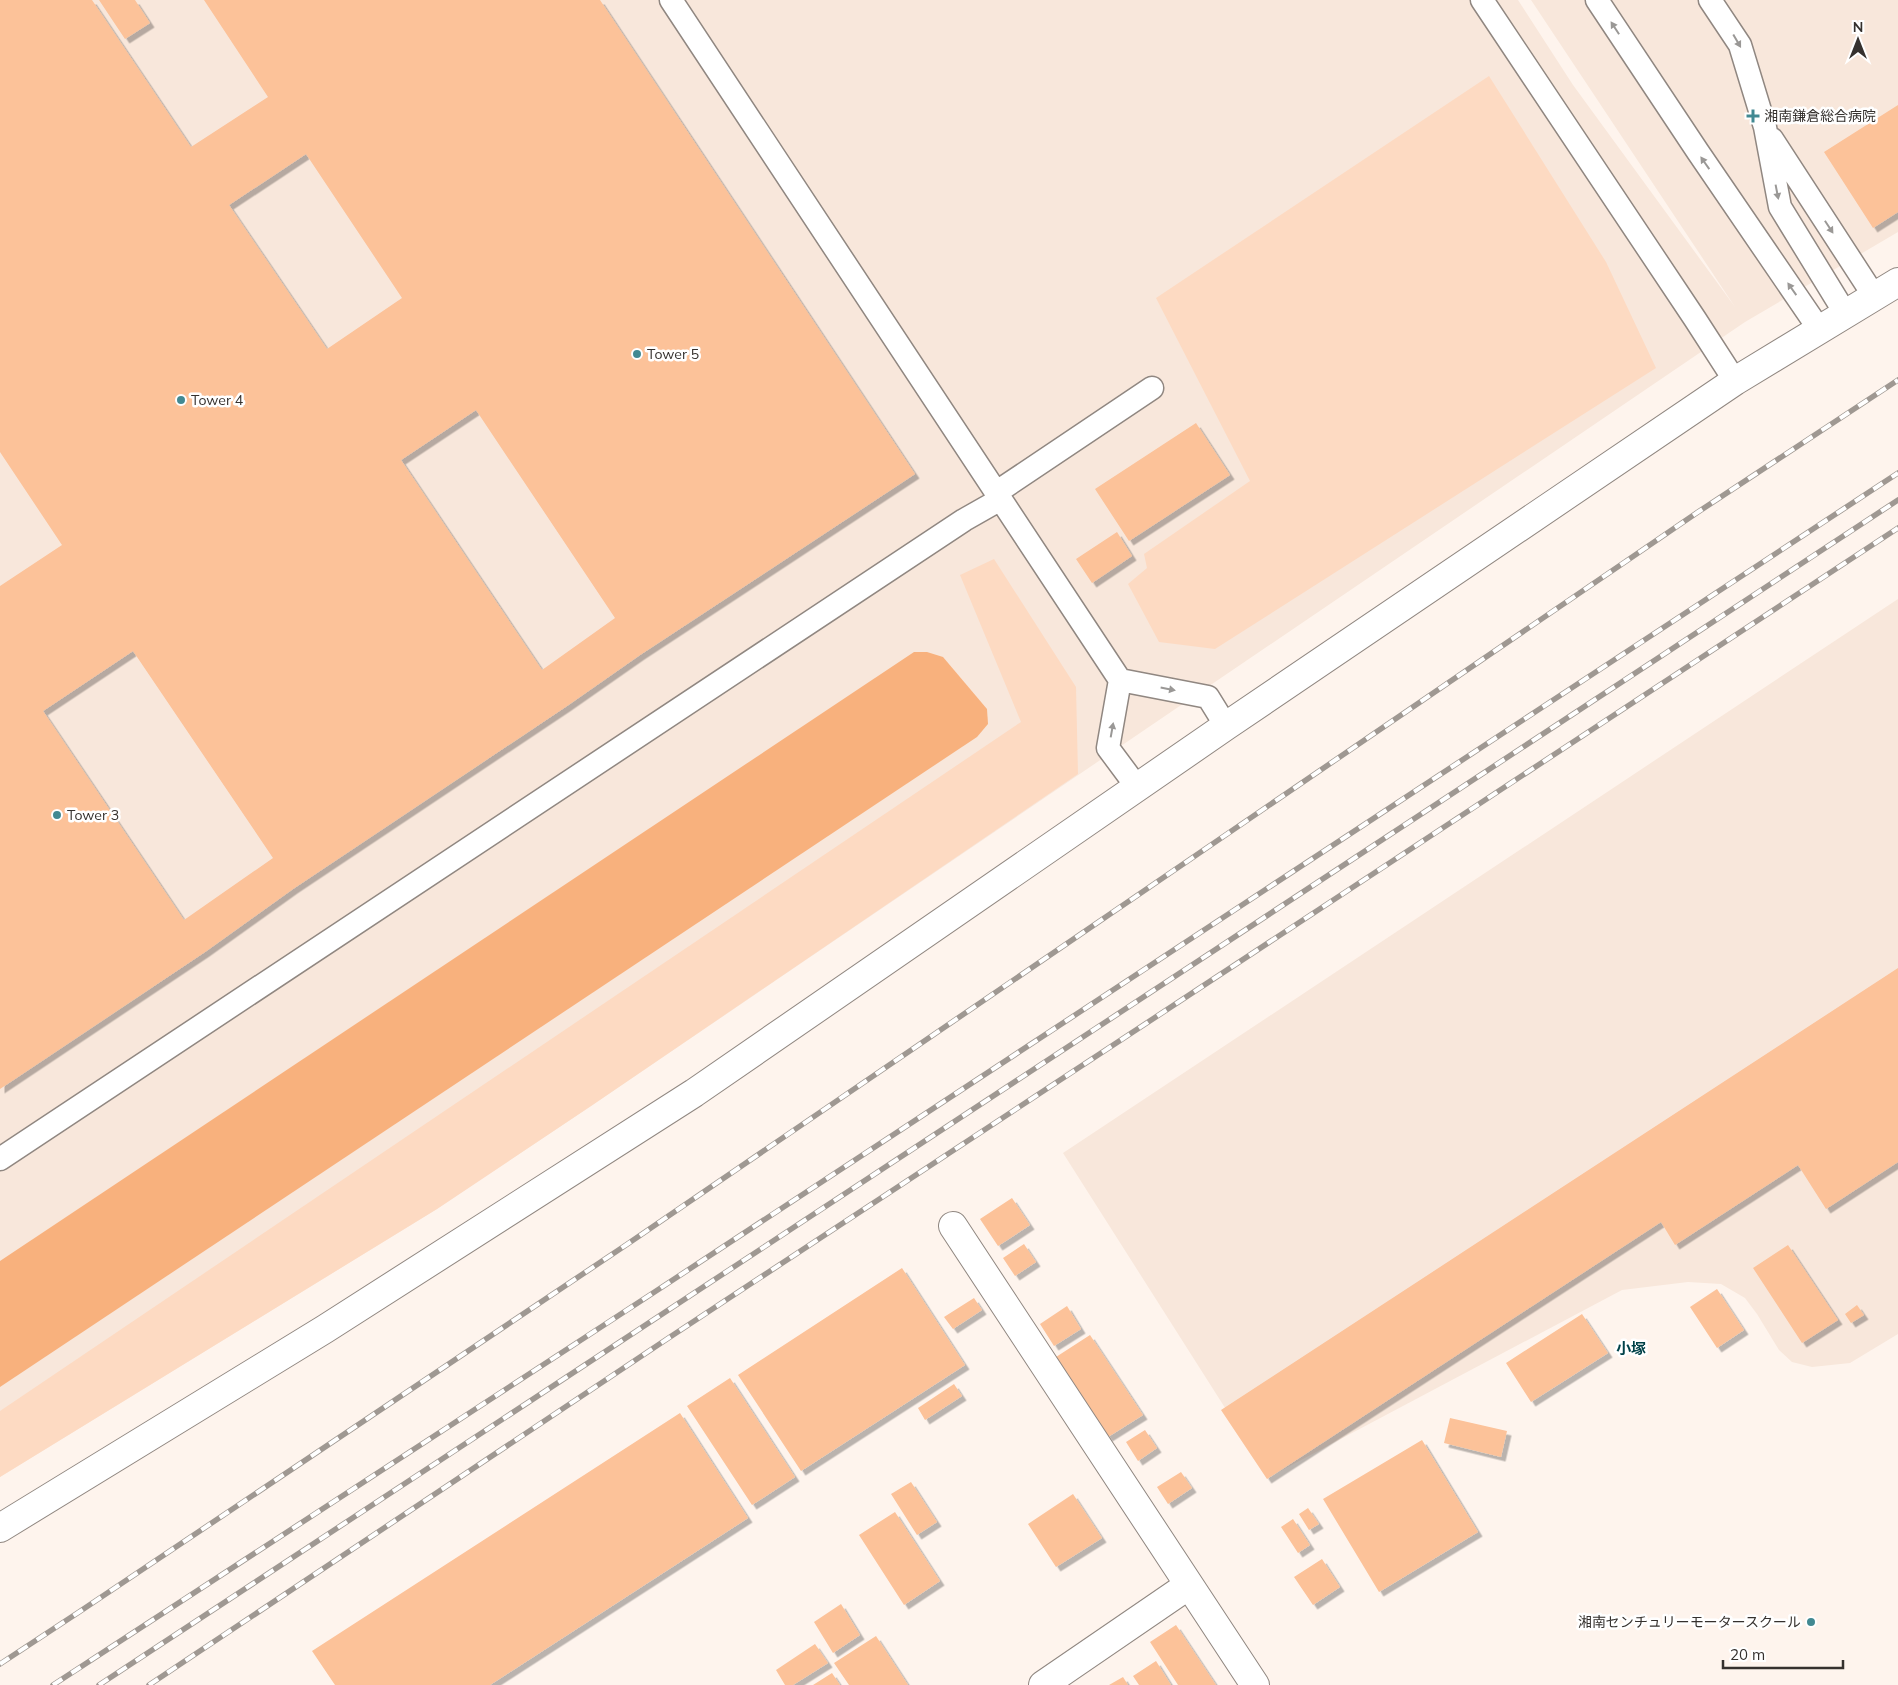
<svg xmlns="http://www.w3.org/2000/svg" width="1898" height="1685" font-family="Mulish,'Noto Sans JP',sans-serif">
	<defs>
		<filter id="shadow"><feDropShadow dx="4.5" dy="4.5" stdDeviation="0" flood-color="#0004"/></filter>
	</defs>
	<rect width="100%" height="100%" fill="#fef4ed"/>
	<path fill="#f8e7db" d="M0,0H1518L1573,85L1735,307L1531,0H1898V232L1745,322L594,1104L437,1209L0,1477Z
		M1898,599V1334L1850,1363L1812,1367L1792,1362L1779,1350L1757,1314L1745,1298L1721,1284L1688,1282L1622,1290L1269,1477L1063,1153Z"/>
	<path fill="#fddac2" d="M1489,76L1606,262L1656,368L1215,649L1159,642L1128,584L1147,568L1144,554L1250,481L1156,298Z
		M994,559L1076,687L1078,774L594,1104L437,1209L0,1477V1411L1021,722L960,575Z"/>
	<path fill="#f8b17d" d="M914,652H927L943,657L987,709L988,724L977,737L0,1387V1261Z"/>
	<path fill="#fcc299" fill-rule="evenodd" filter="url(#shadow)" d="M0,0H92L191,147L268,97L204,0H600L915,474L640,655L567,706L293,889L205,952L0,1089V586L62,545L0,452ZM306,154L402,298L327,349L229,205ZM476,410L615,618L542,670L401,460ZM133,651L273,858L184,920L43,711Z
		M99,0H135L150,23L125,39Z
		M1898,105V212L1873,228L1824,152Z
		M1196,423L1230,475L1129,541L1095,489Z
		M1117,532L1132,556L1092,583L1076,559Z
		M1898,968V1162L1826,1209L1798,1165L1675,1245L1661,1222L1267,1479L1221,1410Z
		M1012,1198L1030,1225L998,1246L980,1219Z
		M1024,1244L1036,1262L1015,1276L1003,1258Z
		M1788,1245L1838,1320L1802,1343L1753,1268Z
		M902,1268L965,1365L801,1471L738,1375Z
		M1717,1289L1744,1330L1717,1348L1690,1307Z
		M974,1298L982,1310L953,1329L944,1317Z
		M1857,1305L1864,1315L1851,1323L1845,1314Z
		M1067,1306L1081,1329L1054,1346L1040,1324Z
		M1582,1314L1608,1353L1531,1402L1506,1363Z
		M1090,1335L1143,1415L1108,1437L1056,1357Z
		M730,1378L795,1477L752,1505L687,1406Z
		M954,1384L962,1396L925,1420L918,1408Z
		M680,1413L748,1518L490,1685H335L312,1651Z
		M1450,1418L1507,1431L1501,1457L1444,1443Z
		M1145,1430L1157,1448L1138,1461L1126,1442Z
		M1422,1440L1478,1532L1379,1592L1323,1499Z
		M1181,1472L1192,1488L1168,1504L1157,1487Z
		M911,1482L937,1522L917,1535L891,1494Z
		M1073,1494L1102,1538L1056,1567L1028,1524Z
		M1308,1508L1319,1524L1309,1530L1299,1514Z
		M895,1512L940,1581L904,1605L859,1535Z
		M1293,1519L1310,1545L1298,1553L1281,1527Z
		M1322,1559L1340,1587L1313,1605L1294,1577Z
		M841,1604L860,1635L833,1653L814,1622Z
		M1176,1625L1216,1685H1178L1150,1642Z
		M876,1636L908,1685H849L834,1663Z
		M815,1644L828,1663L793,1685H785L776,1670Z
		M1156,1661L1171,1685H1139L1133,1676Z
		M832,1673L840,1685H813Z
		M1123,1677L1128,1685H1109Z"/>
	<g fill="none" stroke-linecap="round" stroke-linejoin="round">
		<defs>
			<path id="lane" d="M671,0L1120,680L1108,748L1137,787
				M1482,0L1695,319L1735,381
				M1597,0L1698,152L1819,329
				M1710,0L1740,45L1765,127L1780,207L1845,313
				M1772,139L1874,296
				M997,492L1152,388
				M1120,680L1208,697L1226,726
				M0,1159L964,520L1001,499"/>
			<path id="street" d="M953,1226L1255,1685
				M1043,1685L1189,1585"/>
			<path id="secondary" d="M0,1528L325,1329L694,1093L1226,726L1735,381L1898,282"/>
		</defs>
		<use href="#lane" stroke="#908781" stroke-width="25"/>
		<use href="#street" stroke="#908781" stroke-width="30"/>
		<use href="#secondary" stroke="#908781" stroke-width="30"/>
		<use href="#lane" stroke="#fff" stroke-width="22"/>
		<use href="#street" stroke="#fff" stroke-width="28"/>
		<use href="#secondary" stroke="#fff" stroke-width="28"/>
		<defs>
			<path id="rail" d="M0,1664L79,1612L626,1245L1698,512L1898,380
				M53,1685L653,1293L1898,473
				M99,1685L1898,500
				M149,1685L670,1337L1898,528"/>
		</defs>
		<use href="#rail" stroke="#9f9892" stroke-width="5.5"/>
		<use href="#rail" stroke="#fff" stroke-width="4" stroke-dasharray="11" stroke-linecap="butt"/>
	</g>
	<defs><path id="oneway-solid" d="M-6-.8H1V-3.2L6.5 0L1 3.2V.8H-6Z" transform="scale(1.25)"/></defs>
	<g fill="#9a9896">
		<use href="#oneway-solid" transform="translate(1615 28) rotate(-123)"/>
		<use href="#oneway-solid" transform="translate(1737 41) rotate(60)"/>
		<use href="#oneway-solid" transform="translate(1705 163) rotate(-125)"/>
		<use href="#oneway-solid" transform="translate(1777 192) rotate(79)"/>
		<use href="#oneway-solid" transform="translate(1829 227) rotate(57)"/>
		<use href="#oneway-solid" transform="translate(1792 289) rotate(-125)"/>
		<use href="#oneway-solid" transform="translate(1168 689) rotate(11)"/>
		<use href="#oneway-solid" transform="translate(1112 730) rotate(-80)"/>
	</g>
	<g fill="#428992" stroke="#fff" stroke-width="2">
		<path d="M1750.5 108.5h5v5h5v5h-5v5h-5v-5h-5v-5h5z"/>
		<circle cx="637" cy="354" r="5"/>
		<circle cx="181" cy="400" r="5"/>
		<circle cx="57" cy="815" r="5"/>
		<circle cx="1811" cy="1622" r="5"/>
	</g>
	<g text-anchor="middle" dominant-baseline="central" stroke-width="5" stroke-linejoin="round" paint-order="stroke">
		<g font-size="14" fill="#35312e" stroke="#fff" text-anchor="start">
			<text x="1764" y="116">湘南鎌倉総合病院</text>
			<text x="647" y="354">Tower 5</text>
			<text x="191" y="400">Tower 4</text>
			<text x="67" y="815">Tower 3</text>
			<text x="1801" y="1622" text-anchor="end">湘南センチュリーモータースクール</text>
		</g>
		<g font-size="15" font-weight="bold" fill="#004249" stroke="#fff">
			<text x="1631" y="1348">小塚</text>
		</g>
	</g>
	<g transform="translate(1858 40)" stroke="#ffffff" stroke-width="4" paint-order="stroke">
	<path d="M0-4L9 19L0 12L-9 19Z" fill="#35312e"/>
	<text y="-8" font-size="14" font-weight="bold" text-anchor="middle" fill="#35312e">N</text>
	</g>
	<path d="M1723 1660v8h120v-8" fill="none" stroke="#35312e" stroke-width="2.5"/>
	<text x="1730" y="1660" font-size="15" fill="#35312e" stroke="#ffffff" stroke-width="4" paint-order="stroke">20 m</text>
</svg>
